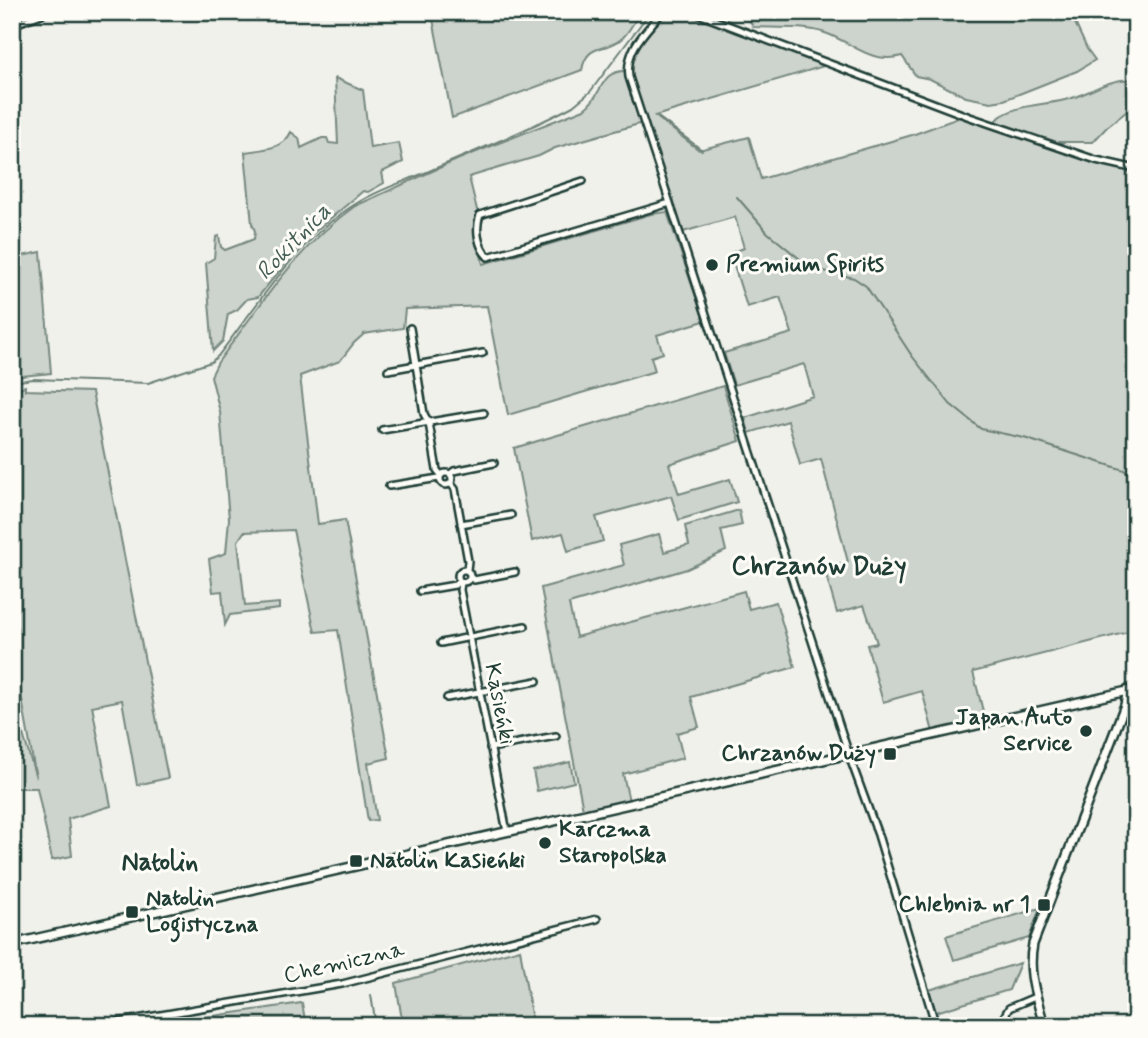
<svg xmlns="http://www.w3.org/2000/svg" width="1148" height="1038" font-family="Mynerve,sans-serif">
	<rect width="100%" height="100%" fill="#f0f1eb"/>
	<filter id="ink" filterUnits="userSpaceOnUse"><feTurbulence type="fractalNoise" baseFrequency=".0143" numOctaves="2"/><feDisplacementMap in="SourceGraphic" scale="14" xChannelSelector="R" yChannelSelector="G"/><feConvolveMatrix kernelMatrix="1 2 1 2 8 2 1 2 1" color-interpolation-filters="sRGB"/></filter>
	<g filter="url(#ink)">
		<path fill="#cdd3cd" stroke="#768880" stroke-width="2" d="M438,12H523L546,22L572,12H641C634,20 629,34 620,40C604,52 587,43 582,70L452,118L432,14Z
			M662,12H693L831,64L655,116L699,150L749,137L761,179L912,135L966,115L992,124C1010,103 1045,106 1069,99C1093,92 1110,77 1136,80V104L1107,127L1093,142H1057L1046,138L1042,141L1136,169V630L973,672L985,719L933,732L922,691L883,702L867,645L877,643L864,605L837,613L826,575L836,572L834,566L848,562L821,459L800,465L788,421L749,433L745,418L813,396L804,364L734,385L724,353L792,333L780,297L747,307L730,253L744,248L735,217L683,232L646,122L555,148L539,156L469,177L478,214L475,226L483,264L651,214L667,212L704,321L657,335L663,353L651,357L655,371L508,415L487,306L405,309L403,328L364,334L354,343L340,361L300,376L318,524L345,520L389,758L368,763L377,820L368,821L338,630L315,632L293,530L244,532L238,541L245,606L279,603V609L230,615L225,625L222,591L213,592L209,559L226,553L229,519L220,412L211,376L218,362C259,307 298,246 355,206L459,159L584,109C604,95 599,69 628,71L631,50Z
			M750,12H848L858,15L868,12H1070L1087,49L1095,60L1077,71L1004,100L991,102L966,97L930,79L916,76L902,56C871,65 852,42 825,33C806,26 774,28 753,27L747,14Z
			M335,78L363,90L370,148L399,143L403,162L382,172L384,183L368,192L363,191L304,241L258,297L247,299L237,310L228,314L223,341L213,351L206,263L214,258L216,237L219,236L221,247L225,250L254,239L255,231L252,224L245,152C262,149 283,150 291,132L299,138L301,148L322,138H327L329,143L338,144Z
			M41,252L51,373L12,377V346L19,344L12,258Z
			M25,386V390L92,392L168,778L137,785L122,700L92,706L111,806L68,819L72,856L52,860L37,788H12V718L18,717L36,778L12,643V390Z
			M723,386L740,441L669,464L679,494L730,479L737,502L679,520L671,496L596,517L603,541L568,551L563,533L532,541L514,448Z
			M739,510L742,525L721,530L726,551L687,569L569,604L576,637L744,591L749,609L776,602L795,667L691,697L699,727L677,733L683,758L623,774L629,801L584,815L541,588L624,565L619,545L659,534L664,552L689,545L685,526Z
			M570,762L574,782L537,791L533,771Z
			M1040,908L1029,938L954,960L946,936Z
			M520,949L533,1026H403L396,983Z
			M1020,963L1009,990L936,1012L929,990Z
			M302,1003L306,1026H186L185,1020Z"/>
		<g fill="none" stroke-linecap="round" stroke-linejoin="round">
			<path stroke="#6c8077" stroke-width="2" d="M658,117L702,150
				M737,197L768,233L811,268L854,278L866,286L912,356L950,404L981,429L1024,438L1124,470L1136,481
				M12,382L33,379L148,383L211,362L218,356C257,306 292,248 345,211C368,194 395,185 422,174C472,152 525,132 573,106L590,92L650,12
				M371,995L376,1026"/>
			<defs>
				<path id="minor" d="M662,12C645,33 625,49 629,77L851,761L878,835L936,1026
					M693,12L970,117L1096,160L1136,169
					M12,25L47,12
					M583,181L480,215C475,229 478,247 488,257L670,203
					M410,328L424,414L429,423L437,470L441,475
					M388,370L483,353
					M382,430L484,413
					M440 479a6 6 0 1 1 12 0a6 6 0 1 1-12 0Z
					M450,474L454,471L494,463
					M451,484L455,489L468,561L467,570
					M389,486L439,478
					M461,524L511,515
					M458 576a6 6 0 1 1 12 0a6 6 0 1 1-12 0Z
					M470,577L474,580L515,572
					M461,582L460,590L507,832
					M420,591L455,585L459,580
					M441,643L525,626
					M447,698L537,681
					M490,748L556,736
					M96,1026L342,984L597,919
					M999,1026L1009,1008L1035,997"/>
				<path id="tertiary" d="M12,944L1136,689
					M1044,1026C1037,997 1027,974 1033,944L1125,705L1128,690"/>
			</defs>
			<use href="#minor" stroke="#1f3d34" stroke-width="10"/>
			<use href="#tertiary" stroke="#1f3d34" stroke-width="12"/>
			<use href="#minor" stroke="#fdfcf7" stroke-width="5"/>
			<use href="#tertiary" stroke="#fdfcf7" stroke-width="7"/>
		</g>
	</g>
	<g fill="#1f3d34" stroke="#fdfcf7" stroke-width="2.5">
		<circle cx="712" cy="265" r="7"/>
		<circle cx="1086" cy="731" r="7"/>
		<rect x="883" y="747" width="14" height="14" rx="3.5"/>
		<circle cx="545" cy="843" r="7"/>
		<rect x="349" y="854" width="14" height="14" rx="3.5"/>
		<rect x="1037" y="898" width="14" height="14" rx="3.5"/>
		<rect x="125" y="905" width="14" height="14" rx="3.5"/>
	</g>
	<g text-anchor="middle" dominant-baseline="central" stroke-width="6" stroke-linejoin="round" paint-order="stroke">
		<g font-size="23" font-weight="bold" fill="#1f3d34" stroke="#fdfcf7" text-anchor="start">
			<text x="726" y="265">Premium Spirits</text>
			<text x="1072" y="718" text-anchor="end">Japan Auto<tspan x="1072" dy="26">Service</tspan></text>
			<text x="876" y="754" text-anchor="end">Chrzanów Duży</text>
			<text x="559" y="830">Karczma<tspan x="559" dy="26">Staropolska</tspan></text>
			<text x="370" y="861">Natolin Kasieńki</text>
			<text x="146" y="899">Natolin<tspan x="146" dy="26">Logistyczna</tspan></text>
			<text x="1030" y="905" text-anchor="end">Chlebnia nr 1</text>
		</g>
		<g font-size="23" fill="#1f3d34" stroke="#fdfcf7">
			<text transform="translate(499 704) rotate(79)">Kasieńki</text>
			<text transform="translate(344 963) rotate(-13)">Chemiczna</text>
		</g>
		<g font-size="24" font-style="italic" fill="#455e56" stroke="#fdfcf7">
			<text transform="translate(294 242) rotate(-46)">Rokitnica</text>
		</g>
		<g font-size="26" font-weight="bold" fill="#1f3d34" stroke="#fdfcf7">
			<text x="819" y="567">Chrzanów Duży</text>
			<text x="160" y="863">Natolin</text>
		</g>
	</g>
	<rect width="1148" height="1038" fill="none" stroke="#fdfcf7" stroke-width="42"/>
	<rect x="21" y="21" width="1106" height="996" fill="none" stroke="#1f3d34" stroke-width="2.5" filter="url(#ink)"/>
</svg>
